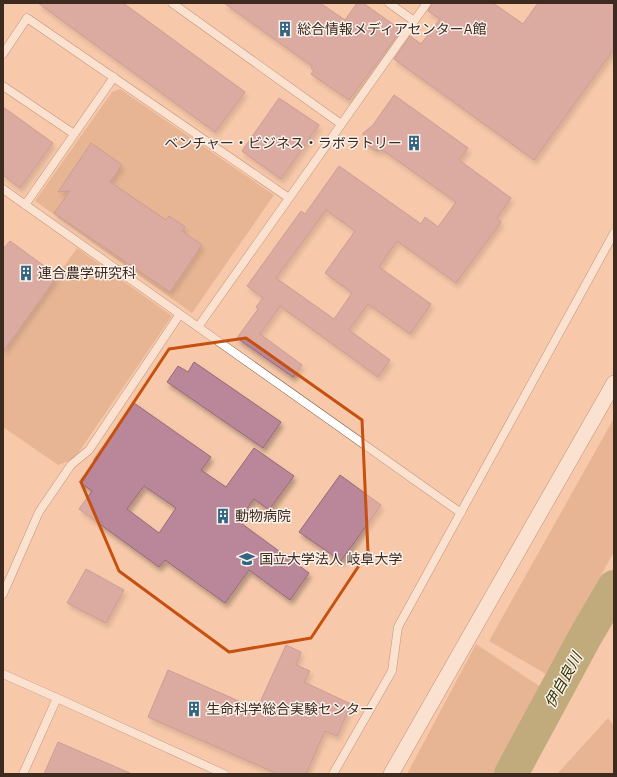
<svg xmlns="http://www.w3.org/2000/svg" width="617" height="777" font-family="'Space Grotesk','Noto Sans JP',sans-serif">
	<defs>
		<filter id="shadow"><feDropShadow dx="2.5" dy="4.5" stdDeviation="2" flood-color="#0004"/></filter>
	</defs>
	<rect width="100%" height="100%" fill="#f7c9aa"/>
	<path fill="#d39e7a" d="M120,89L274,195L192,313L35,201L112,92Z
		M77,248L172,316L74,459L58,465L3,427V352Z
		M614,418V552L546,674L489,641Z
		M476,644L544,689L498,774H407Z
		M608,718L614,726V774H557Z"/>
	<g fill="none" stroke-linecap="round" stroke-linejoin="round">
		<path stroke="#7e8745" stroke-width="34" d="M511,774L585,637L614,587"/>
	</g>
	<path fill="#b98799" stroke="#976779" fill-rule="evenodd" filter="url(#shadow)" d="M38,3H123L245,92L215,132Z
		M224,3H320L345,20L357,3H363L401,30L349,100L311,74L314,70L311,68L312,66Z
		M432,3H493L523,24L538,3H614V49L534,160L394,59L410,36L421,44L440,19L428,11Z
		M394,95L468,148L459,160L511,198L497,218L501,222L456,283L397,241L379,267L431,304L410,334L368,304L349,330L390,360L378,377L280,306L260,334L302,365L293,377L237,338L258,309L256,307L263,298L247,286L301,211L305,214L339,166L421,224L425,217L438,227L456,202L384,151L374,150L364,142L363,133L373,125ZM326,210L355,231L325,273L352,293L334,319L276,278Z
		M279,98L319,125L281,179L242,151Z
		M3,107L53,143L20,188L3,175Z
		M91,143L122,165L110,182L166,220L169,216L185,227L182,231L202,245L170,292L54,213L70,191L58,192Z
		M10,241L44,266L42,268L56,278L3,352V249Z
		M194,362L281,422L263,448L167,382L178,366L188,372Z
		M134,403L211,457L201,470L226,487L254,448L294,476L269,510L254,499L238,521L309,573L290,600L249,570L225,603L165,560L159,567L79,509L92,491L79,482L95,461L93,460ZM144,486L176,508L159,533L127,509Z
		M340,475L381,505L341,561L299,532Z
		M86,569L124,590L106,623L67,603Z
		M286,645L301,652L296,665L310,671L304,682L351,704L337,736L325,731L306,774H278L148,717L168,670L257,709Z
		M58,742L132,774H44Z"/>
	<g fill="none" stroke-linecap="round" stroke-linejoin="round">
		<defs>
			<path id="service" d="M172,3L341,124
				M389,3L414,21
				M3,54L27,18L289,198
				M3,86L74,134
				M3,189L461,513
				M25,205L114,77
				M198,327L427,3
				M3,594L39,512L71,465L89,450L180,314
				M3,674L57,698L23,774
				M57,698L224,774
				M333,774L392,671L398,627L614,233"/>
			<path id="minor" d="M391,774L614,383"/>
		</defs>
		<use href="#service" stroke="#7b5438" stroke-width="9"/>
		<use href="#minor" stroke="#7b5438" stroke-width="16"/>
		<use href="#service" stroke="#fff" stroke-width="8"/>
		<use href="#minor" stroke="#fff" stroke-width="15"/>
	</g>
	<path d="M0 0H617V777H0ZM246,338L362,420L368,552L311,638L229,652L119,571L81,482L169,349Z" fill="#f7c9aa" fill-opacity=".55" fill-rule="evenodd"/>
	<path fill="none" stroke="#c65010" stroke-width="3" stroke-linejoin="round" d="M246,338L362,420L368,552L311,638L229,652L119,571L81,482L169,349Z"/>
	<defs>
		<symbol id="building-bare" viewBox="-9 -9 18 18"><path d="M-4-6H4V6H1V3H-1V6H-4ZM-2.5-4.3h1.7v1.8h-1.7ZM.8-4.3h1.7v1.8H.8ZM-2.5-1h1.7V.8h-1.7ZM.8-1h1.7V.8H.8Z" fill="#316582" stroke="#fcf2ec" stroke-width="2.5" paint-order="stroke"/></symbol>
		<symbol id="university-bare" viewBox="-9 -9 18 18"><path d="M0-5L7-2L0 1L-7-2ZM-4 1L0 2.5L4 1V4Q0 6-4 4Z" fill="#316582" stroke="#fcf2ec" stroke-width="2.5" paint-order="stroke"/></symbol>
	</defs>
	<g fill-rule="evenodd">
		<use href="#building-bare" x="274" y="18" width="22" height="22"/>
		<use href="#building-bare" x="403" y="132" width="22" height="22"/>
		<use href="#building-bare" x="15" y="262" width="22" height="22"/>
		<use href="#building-bare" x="212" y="505" width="22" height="22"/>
		<use href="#university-bare" x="236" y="548" width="22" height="22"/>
		<use href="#building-bare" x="183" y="698" width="22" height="22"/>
	</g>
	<g text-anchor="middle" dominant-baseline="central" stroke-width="3" stroke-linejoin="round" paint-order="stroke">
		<g font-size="14" fill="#3d2b1f" stroke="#fcf2ec" text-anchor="start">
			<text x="297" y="29">総合情報メディアセンターA館</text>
			<text x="402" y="143" text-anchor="end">ベンチャー・ビジネス・ラボラトリー</text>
			<text x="38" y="273">連合農学研究科</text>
			<text x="235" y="516">動物病院</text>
			<text x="259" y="559">国立大学法人 岐阜大学</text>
			<text x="206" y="709">生命科学総合実験センター</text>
		</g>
		<g font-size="15" font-style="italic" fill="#323700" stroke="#fcf2ec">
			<text transform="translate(563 680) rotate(-61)">伊自良川</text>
		</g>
	</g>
	<rect width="617" height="777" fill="none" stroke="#3d2b1f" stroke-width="8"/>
</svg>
